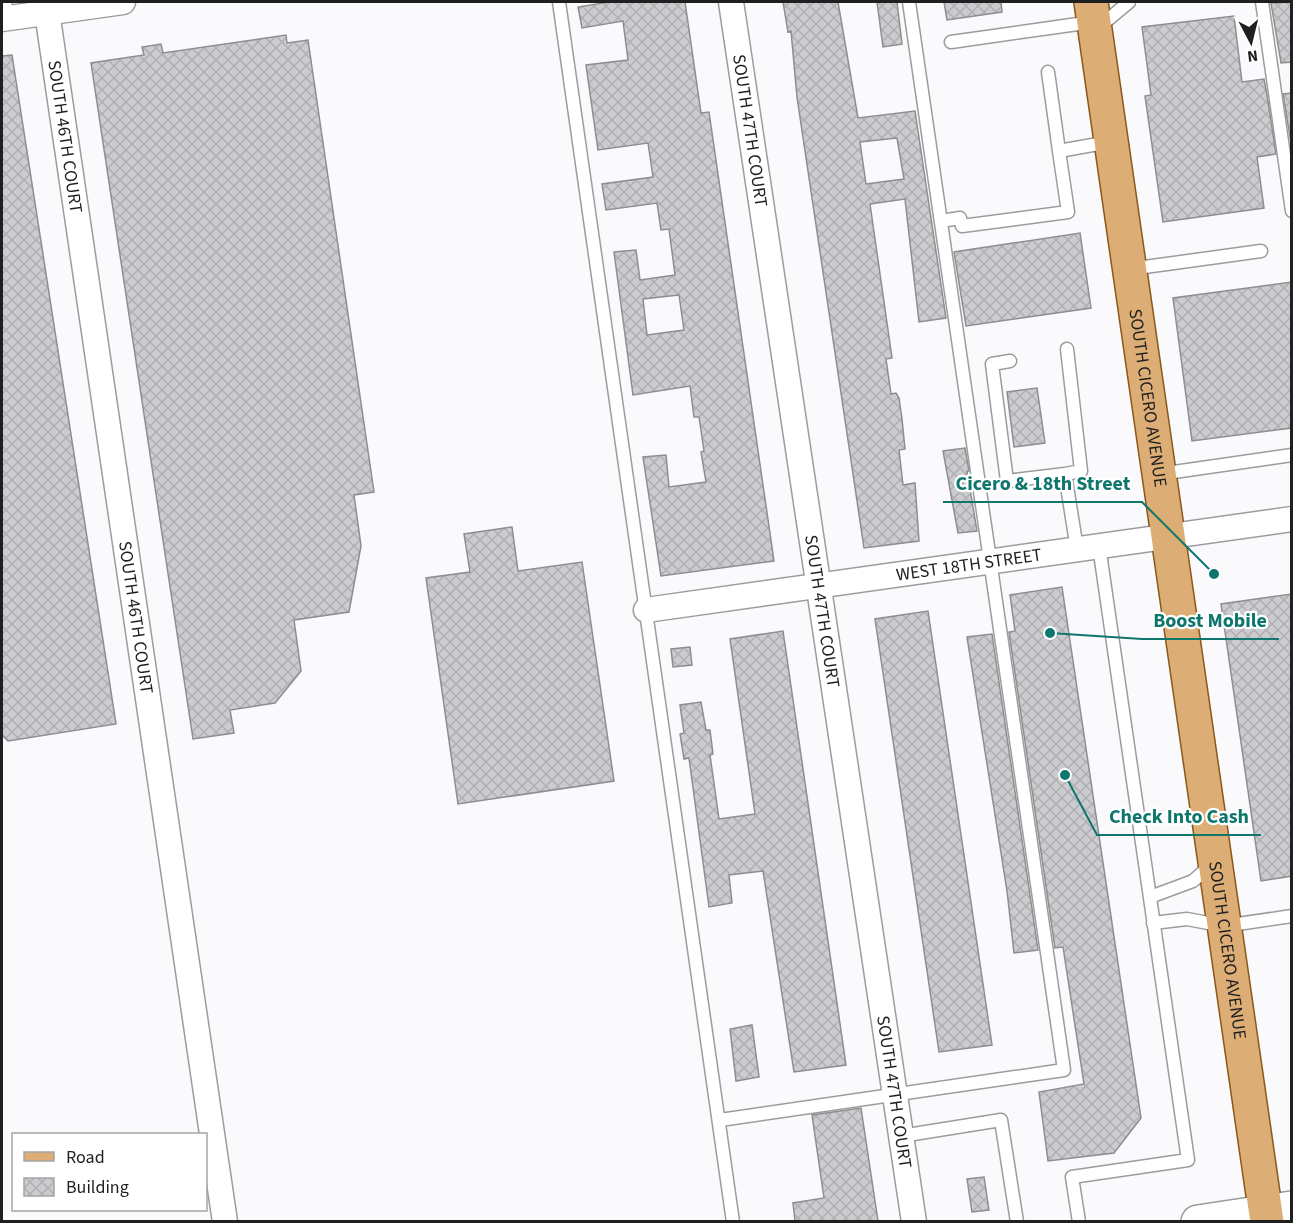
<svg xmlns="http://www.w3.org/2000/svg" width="1293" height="1223" font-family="'Source Sans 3',sans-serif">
	<defs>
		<pattern id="building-cross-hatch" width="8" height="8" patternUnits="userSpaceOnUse" patternTransform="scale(1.5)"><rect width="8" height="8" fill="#ccccd0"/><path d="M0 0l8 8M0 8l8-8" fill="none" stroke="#afafb2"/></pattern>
	</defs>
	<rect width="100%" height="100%" fill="#fafafd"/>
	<path fill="url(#building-cross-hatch)" stroke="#8e8e91" stroke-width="1.5" fill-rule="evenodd" d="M609,2H685L701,113L709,112L774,561L661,576L643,457L666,455L669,487L706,482L701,452L704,451L699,417H694L690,386L633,395L614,252L636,250L640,280L675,275L669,229L661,230L657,203L606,210L602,184L653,177L648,143L598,150L586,65L628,60L623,21L582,28L578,7ZM679,295L684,330L647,335L643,299Z
		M783,2H838L858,118L915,111L946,318L919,322L905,199L870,204L892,358L886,359L891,394L896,393L899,398L902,419L905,449L899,450L903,485L915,483L919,541L864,548L797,97L791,31L788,32ZM897,138L904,179L866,184L860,142Z
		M877,2H897L902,44L883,47Z
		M944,2H1001L1002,12L947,20Z
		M1292,2V62L1281,63L1271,3Z
		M1234,16L1242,82L1264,79L1267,95L1276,154L1257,157L1264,208L1163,222L1145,96L1151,95L1142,27Z
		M286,35L287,43L308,40L374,492L354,495L361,546L349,612L294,620L301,671L275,703L230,710L234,733L193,739L91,63L144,55L142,47L161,44L163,53Z
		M12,55L116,724L8,741L2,735V56Z
		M1292,93V149L1283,94Z
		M1080,233L1091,308L966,326L954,252Z
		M1292,282V428L1192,441L1173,298Z
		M1037,388L1045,443L1014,447L1007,392Z
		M965,448L969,471H967L977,531L958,533L943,451Z
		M512,527L518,571L582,562L614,781L458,804L426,578L470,572L464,534Z
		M1062,587L1141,1118L1114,1153L1048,1161L1039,1092L1084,1084L1063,947L1055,948L1009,632L1015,631L1010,595Z
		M1292,594V876L1261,881L1221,604Z
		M928,611L992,1045L939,1052L875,619Z
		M783,631L846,1065L794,1072L763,871L729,875L732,903L709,907L689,758L684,759L680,734L684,733L680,705L701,702L706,730H710L713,754L710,755L719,819L755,814L730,639Z
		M992,634L1038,950L1014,953L1007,891L967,637Z
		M690,647L692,665L673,667L671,649Z
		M752,1025L759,1077L736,1081L730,1029Z
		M861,1108L878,1221H795L793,1203L824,1198L812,1115Z
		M984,1177L989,1210L972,1212L967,1179Z"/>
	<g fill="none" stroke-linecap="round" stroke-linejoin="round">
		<defs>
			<path id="lane" d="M5,2L8,18
				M559,2L733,1222
				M1262,2L1292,211
				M1098,28L1129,2
				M951,42L1092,22
				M1048,72L1059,151L1109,142
				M941,221L960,218L962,226L1068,212L1059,151
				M1130,269L1261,251
				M1010,361L992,364L1007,481L1065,474L1077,549
				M1065,474L1081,471L1067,349
				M1160,474L1292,455
				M1150,897L1193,881L1212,864
				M1153,923L1187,919L1224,926L1292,916
				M720,1120L1064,1070L909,2
				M901,1136L1001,1120L1017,1222
				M1079,1222L1072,1177L1188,1160L1099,546"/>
			<g id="street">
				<path id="s1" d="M731,2L914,1222"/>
				<path id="s2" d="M47,12L225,1222"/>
				<path d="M2,19L123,2"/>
				<path id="s3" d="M646,610L1292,519"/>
			</g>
			<path id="secondary" d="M1198,1222L1292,1208"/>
			<g id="primary">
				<path id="s4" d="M1091,2L1267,1222"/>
			</g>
		</defs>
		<use href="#lane" stroke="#9c9c9f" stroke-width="15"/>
		<use href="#street" stroke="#9c9c9f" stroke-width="27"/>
		<use href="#secondary" stroke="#9c9c9f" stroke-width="36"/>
		<use href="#primary" stroke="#8a581a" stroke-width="36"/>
		<use href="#lane" stroke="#fff" stroke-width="12"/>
		<use href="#street" stroke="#fff" stroke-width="24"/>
		<use href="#secondary" stroke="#fff" stroke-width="33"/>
		<use href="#primary" stroke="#dcad74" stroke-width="33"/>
	</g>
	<g text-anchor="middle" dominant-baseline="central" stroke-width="4.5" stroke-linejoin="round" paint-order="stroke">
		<g font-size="18" fill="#1f1f20" stroke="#fff">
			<text stroke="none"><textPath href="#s1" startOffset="130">SOUTH 47TH COURT</textPath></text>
			<text stroke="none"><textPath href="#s2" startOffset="126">SOUTH 46TH COURT</textPath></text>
			<text stroke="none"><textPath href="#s4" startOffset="400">SOUTH CICERO AVENUE</textPath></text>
			<text stroke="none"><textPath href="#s3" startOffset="326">WEST 18TH STREET</textPath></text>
			<text stroke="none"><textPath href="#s1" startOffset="616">SOUTH 47TH COURT</textPath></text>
			<text stroke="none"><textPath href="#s2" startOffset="612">SOUTH 46TH COURT</textPath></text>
			<text stroke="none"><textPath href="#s4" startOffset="958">SOUTH CICERO AVENUE</textPath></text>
			<text stroke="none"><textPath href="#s1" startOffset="1102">SOUTH 47TH COURT</textPath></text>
		</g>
	</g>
	<path fill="none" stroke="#0f766e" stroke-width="2" d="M1214 574L1142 502H943M1050 633L1142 639H1279M1065 775L1097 835H1261"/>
	<g fill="#0f766e" stroke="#fff" stroke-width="2">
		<circle cx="1214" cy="574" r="6"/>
		<circle cx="1050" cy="633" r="6"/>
		<circle cx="1065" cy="775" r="6"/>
	</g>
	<g font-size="20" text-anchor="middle" font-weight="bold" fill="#0f766e" stroke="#fff" stroke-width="4.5" stroke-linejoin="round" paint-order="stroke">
		<text x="1043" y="490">Cicero &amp; 18th Street</text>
		<text x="1210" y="627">Boost Mobile</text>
		<text x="1179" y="823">Check Into Cash</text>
	</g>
	<rect width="1293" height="1223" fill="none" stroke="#1f1f20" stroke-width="6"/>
	<rect x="12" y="1133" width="195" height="78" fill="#ffffff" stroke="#a5a5a6" stroke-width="1.5"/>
	<rect x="24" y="1152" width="30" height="9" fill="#dcad74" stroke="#a5a5a6" stroke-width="1.5"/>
	<text x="66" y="1163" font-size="18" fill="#1f1f20">Road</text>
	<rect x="24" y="1178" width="30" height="18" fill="url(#building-cross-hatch)" stroke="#a5a5a6" stroke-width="1.5"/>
	<text x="66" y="1193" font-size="18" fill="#1f1f20">Building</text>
	<g transform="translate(1251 42) rotate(173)" stroke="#ffffff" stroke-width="4.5" paint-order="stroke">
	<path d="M0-4.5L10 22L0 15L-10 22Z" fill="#1f1f20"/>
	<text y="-9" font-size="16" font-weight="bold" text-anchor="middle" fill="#1f1f20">N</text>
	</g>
</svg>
